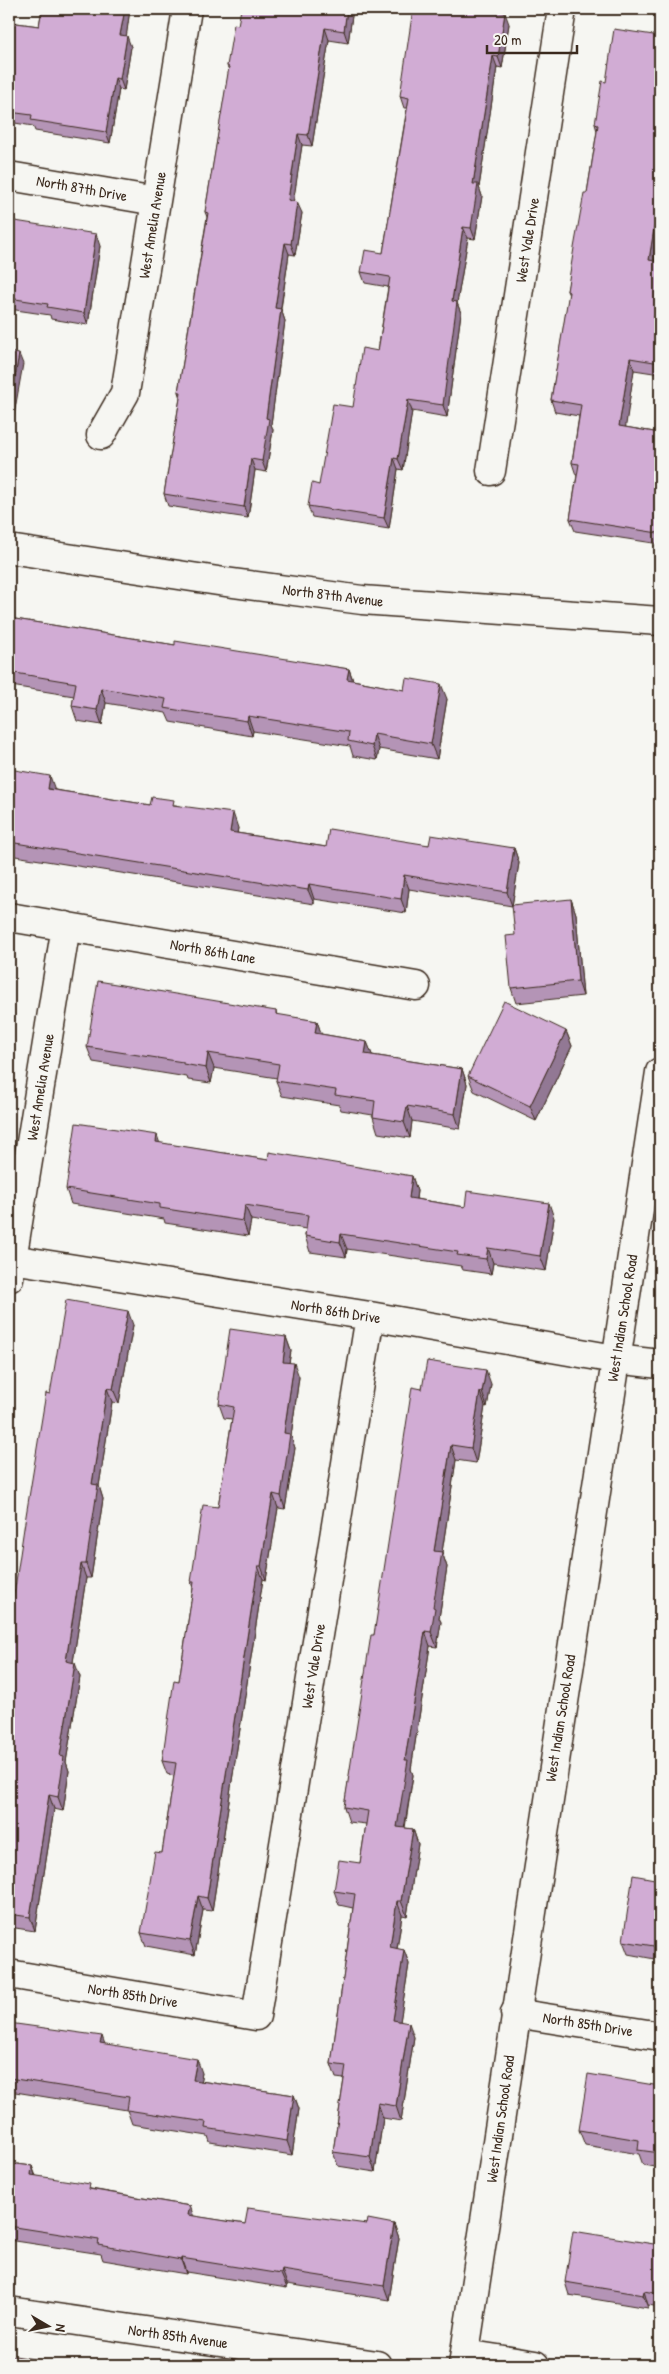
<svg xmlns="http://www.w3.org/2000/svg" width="669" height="2374" font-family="'Patrick Hand',sans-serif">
	<rect width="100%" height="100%" fill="#f6f6f2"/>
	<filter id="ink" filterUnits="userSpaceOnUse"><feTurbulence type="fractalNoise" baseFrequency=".02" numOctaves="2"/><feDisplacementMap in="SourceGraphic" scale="10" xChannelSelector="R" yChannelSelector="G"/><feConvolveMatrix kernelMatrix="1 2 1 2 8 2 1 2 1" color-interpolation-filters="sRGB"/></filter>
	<g filter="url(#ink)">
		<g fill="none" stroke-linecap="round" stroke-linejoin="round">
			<defs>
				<path id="street" d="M9,176L156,201
					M101,435L125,393L187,9
					M491,471L562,9
					M9,917L416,986
					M12,1259L370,1316L615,1359L660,1364
					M9,1278L66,926
					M9,1974L256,2016L370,1316
					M515,2013L660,2036
					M9,2311L377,2365
					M465,2354L535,2365"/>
				<path id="secondary" d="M9,549L218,581L362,600L660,621
					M463,2365L660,1072"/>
			</defs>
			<use href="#street" stroke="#3b2a1e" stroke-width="31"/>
			<use href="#secondary" stroke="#3b2a1e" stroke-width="31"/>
			<use href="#street" stroke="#f6f6f2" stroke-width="28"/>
			<use href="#secondary" stroke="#f6f6f2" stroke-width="28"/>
		</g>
		<path fill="#b494b6" stroke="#3b2a1e" d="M42,9H130L126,36L131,47L124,90L119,89L110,143L35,131L33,126L9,122V22L39,26Z
			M353,9L348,43L329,40L312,146L302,145L293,201L302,213L295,255L289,254L281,309L285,321L271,424L273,430L266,472L255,470L248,518L168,506L164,494L180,398L178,392L207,217L205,212L229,70L227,66L238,25Z
			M509,24L502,68L497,67L479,187L482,196L475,239L468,238L457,303L461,313L447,417L412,411L403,470L398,469L389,529L312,517L308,506L319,485L378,351L388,287L365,283L361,272L383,253L407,108H404L400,96Z
			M660,36V229L655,261L660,262V374L634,370L625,427L660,433V544L575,531L570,519L577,475H576L572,463L579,416L555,412L551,400L569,295L567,291L587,193L597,131L595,124L606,82Z
			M9,220L100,246L88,325L51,319L50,315L9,309Z
			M9,618L175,645L349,669L353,680L447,699L437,759L379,749L377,760L353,756L350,746L253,731L252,736L170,722L166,713L106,703L102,725L77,721L72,706L74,696L11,686L9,700Z
			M9,769L55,790L150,805H176L238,828L237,833L326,847L429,845L514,848L519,863L512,906L409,889L406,913L314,899V904L9,855Z
			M571,899L576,914L583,996L516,1003L511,988Z
			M276,1011L277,1015L317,1021L321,1034L367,1042L372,1055L462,1069L467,1084L460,1129L412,1121L410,1138L378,1133L373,1117V1115L341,1110L339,1105L282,1096L276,1081L277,1078L214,1068L211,1083L188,1080L187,1077L93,1062L87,1047Z
			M566,1031L572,1046L536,1121L474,1091L468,1076Z
			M159,1143L268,1160L412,1176L417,1191L416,1199L465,1207L554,1218L546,1271L493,1263L491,1274L463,1270L461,1266L347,1249L346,1257L310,1252L305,1236L306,1229L251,1220L248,1236L165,1223L164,1219L71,1204L66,1189Z
			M133,1325L119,1403L112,1402L99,1486L103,1499L91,1578H86L73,1662L80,1677L66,1762L69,1771L63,1811L54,1809L35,1931L9,1927V1667L12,1649L9,1641V1628Z
			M286,1337L291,1351L289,1363L299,1377L291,1436L295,1448L285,1509L278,1508L266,1580L263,1579L212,1911L203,1910L195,1955L146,1946L141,1933L162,1853L174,1776L167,1774L162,1761L179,1681L193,1588L191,1582L218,1507L232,1419L224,1418L219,1404Z
			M491,1384L487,1407L485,1406L476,1463L456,1460L442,1552L447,1567L439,1618L441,1622L437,1647L430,1646L411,1769L413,1775L405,1828L413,1829L418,1844L407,1916L402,1915L397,1949L404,1950L409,1964L400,2021L414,2037L401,2121L383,2118L375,2172L338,2166L333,2152L344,2079L336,2078L331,2064L353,1908L339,1905L334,1891L360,1863L366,1824L349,1822L344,1807L374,1635L422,1389Z
			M660,1880V1960L628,1954L623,1941Z
			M9,2023L104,2044L202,2073L200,2081L294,2095L299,2109L292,2155L210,2142L208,2136L132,2124L127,2110L9,2091Z
			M660,2086V2168L643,2165L639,2154L585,2145L579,2130Z
			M9,2163L32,2166L36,2176L91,2189L190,2206L193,2216L245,2224H394L399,2238L389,2300L287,2284V2288L186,2272V2274L103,2260L101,2254L9,2240Z
			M660,2245V2307L648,2305V2308L569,2295L565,2282Z"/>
		<path fill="#927894" stroke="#3b2a1e" d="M125,9H130L125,46L120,35Z
			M347,9H353L348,43L344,31Z
			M505,13L509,24L502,68L498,57Z
			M325,28L329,40L312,146L308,135Z
			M127,36L131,47L124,90L120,79Z
			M493,56L497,67L479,187L482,196L475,239L471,228L473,184Z
			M115,78L119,89L110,143L106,132Z
			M298,134L302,145L292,211L288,200Z
			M660,191V229L653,272L649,260Z
			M297,202L302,213L295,255L291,244Z
			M463,227L468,238L457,303L461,313L447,417L443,405L452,301Z
			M96,234L100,246L88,325L84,313Z
			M285,243L289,254L279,320L275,308Z
			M660,277V316L658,330L654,318Z
			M281,309L285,321L271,424L273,430L266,472L262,461L266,418Z
			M19,354L23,364L9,443V411Z
			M630,358L634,370L624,438L619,426Z
			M408,400L412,411L403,470L398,459Z
			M394,458L398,469L389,529L384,518Z
			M251,459L255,470L248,518L244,507Z
			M660,468V498L657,489Z
			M660,516V540L658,533Z
			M349,669L354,684L347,679Z
			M9,679L11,686L9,700Z
			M441,684L447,699L437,759L431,744Z
			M101,688L106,703L102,725L97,710Z
			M248,716L253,731L252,736L247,721Z
			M374,734L379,749L377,760L372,746Z
			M50,776L55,790L48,789Z
			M233,813L238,828L235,846L230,832Z
			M514,848L519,863L512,906L507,892Z
			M404,875L409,889L406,913L401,899Z
			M309,884L314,899V904L308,890Z
			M571,899L576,914L583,996L578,981Z
			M317,1021L322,1036L315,1033Z
			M566,1031L572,1046L536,1121L530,1106Z
			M367,1042L373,1057L365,1054Z
			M208,1053L214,1068L211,1083L206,1068Z
			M462,1069L467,1084L460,1129L455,1114Z
			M407,1106L412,1121L410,1138L404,1122Z
			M157,1135L162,1150L156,1142Z
			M412,1176L417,1191L414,1213L409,1198Z
			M549,1203L554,1218L546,1271L540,1256Z
			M245,1205L251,1220L248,1236L243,1221Z
			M341,1234L347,1249L346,1257L340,1242Z
			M488,1248L493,1263L491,1274L486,1259Z
			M128,1311L133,1325L119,1403L113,1389Z
			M286,1337L291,1351L287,1375L283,1362Z
			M294,1363L299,1377L291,1436L295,1448L285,1509L281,1496L284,1433Z
			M486,1370L491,1384L487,1407L482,1392Z
			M107,1388L112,1402L99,1486L103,1499L91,1578L86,1564L92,1484Z
			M480,1392L485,1406L476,1463L471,1448Z
			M451,1445L456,1460L442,1552L447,1567L439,1618L441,1622L437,1647L431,1632L434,1551Z
			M273,1494L278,1508L266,1580L261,1566Z
			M81,1564L86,1578L71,1675L66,1661Z
			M258,1566L263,1579L212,1911L207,1898Z
			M425,1631L430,1646L411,1769L413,1775L402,1842L397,1827L405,1760Z
			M75,1663L80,1677L66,1762L69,1771L63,1811L58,1797L60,1756Z
			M49,1795L54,1809L35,1931L30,1917Z
			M413,1829L418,1844L407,1916L401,1901Z
			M198,1896L203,1910L195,1955L190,1941Z
			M397,1901L402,1915L395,1962L390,1947Z
			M404,1950L409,1964L398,2035L393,2020Z
			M409,2023L414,2037L401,2121L396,2106Z
			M102,2036L107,2050L100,2043Z
			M197,2059L202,2073L198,2094L193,2080Z
			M294,2095L299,2109L292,2155L287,2141Z
			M378,2103L383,2118L375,2172L370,2157Z
			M32,2166L37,2181L31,2175Z
			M190,2206L195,2220L188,2215Z
			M394,2224L399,2238L389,2300L384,2286Z
			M181,2258L186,2272V2274L181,2260Z
			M282,2270L287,2284V2288L281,2274Z
			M644,2291L648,2305V2308L643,2295Z"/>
		<path fill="#d1acd4" stroke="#3b2a1e" d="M42,9H125L120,35L127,36L120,79L115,78L106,132L31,120L32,115L9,112V22L39,26Z
			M241,9H347L344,31L325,28L308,135L298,134L288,200L297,202L291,244L285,243L275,308L281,309L266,418L269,419L262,461L251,459L244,507L164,494L181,392H178L208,213L205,212L229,67L227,66L234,24L238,25Z
			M413,9H479L505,13L498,57L493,56L473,184H478L471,228L463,227L452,301L457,302L443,405L408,400L398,459L394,458L384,518L308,506L312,483L319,485L333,404L353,407L362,348L378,351L390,277L361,272L365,250L383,253L409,98L400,96Z
			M614,29L660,36V191L649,260L660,262V277L654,318L660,319V363L630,358L619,426L660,433V468L657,489L660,490V516L658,533L570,519L579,464L572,463L581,405L551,400L569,292L567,291L574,248L584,193H587L598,125L595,124L602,81L606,82Z
			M9,220L96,234L84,313L47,307L48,304L9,298Z
			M9,352L19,354L9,411Z
			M9,618L175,645V641L349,669L347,679L404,690L406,678L441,684L431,744L374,734L372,746L348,741L349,732L248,716L247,721L164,708L166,699L101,688L97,710L72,706L76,683L9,672Z
			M9,769L50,776L48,789L150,805L152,797L174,800L173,805L233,813L230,832L326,847L329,829L429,845L431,835L514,848L507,892L404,875L401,899L309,884L308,890L9,842Z
			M571,899L578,981L511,988L506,936L515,935L512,905Z
			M98,981L276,1011V1014L317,1021L315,1033L367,1042L365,1054L462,1069L455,1114L407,1106L404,1122L373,1117L375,1101L335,1095L336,1090L276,1081L279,1064L208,1053L206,1068L183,1064V1062L87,1047Z
			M504,1001L566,1031L530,1106L468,1076Z
			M76,1123L157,1135L156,1142L268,1160L269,1152L412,1176L409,1198L465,1207L467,1191L549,1203L540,1256L488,1248L486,1259L457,1255L458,1252L341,1234L340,1242L305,1236L308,1215L245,1205L243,1221L160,1208V1204L66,1189Z
			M66,1300L128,1311L113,1389L107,1388L92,1484L98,1485L86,1564H81L66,1661L75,1663L60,1756L64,1757L58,1797L49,1795L30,1917L9,1914V1667L13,1638H9V1628L24,1528L46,1393L50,1394Z
			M230,1329L286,1337L283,1362L294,1363L284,1433L290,1434L281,1496L273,1494L261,1566H258L207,1898L198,1896L190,1941L141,1933L155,1852L162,1853L176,1763L162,1761L174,1680L179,1681L194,1582H191L203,1505L218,1507L234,1407L219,1404Z
			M427,1361L486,1370L482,1392H480L471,1448L451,1445L434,1551L442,1552L433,1607L435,1608L431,1632L425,1631L405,1760H408L397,1827L413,1829L401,1901H397L390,1947L404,1950L393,2020L409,2023L396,2106L378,2103L370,2157L333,2152L346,2066L331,2064L355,1894L334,1891L339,1860L360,1863L368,1811L344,1807L371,1635H374L412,1387L422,1389Z
			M633,1875L660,1880V1947L623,1941Z
			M9,2023L102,2036L100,2043L197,2059L193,2080L294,2095L287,2141L205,2128L206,2122L127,2110L129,2097L9,2078Z
			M588,2074L660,2086V2153L638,2150L639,2140L579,2130Z
			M9,2163L32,2166L31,2175L90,2184L89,2189L190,2206L188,2215L245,2224L248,2208L367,2224L368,2219L394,2224L384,2286L282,2270L281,2274L181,2258V2260L98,2245L99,2240L9,2226Z
			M573,2231L660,2245V2294L644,2291L643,2295L565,2282Z
			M9,2355L71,2365H9Z"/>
	</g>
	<g text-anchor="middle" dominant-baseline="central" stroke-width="4" stroke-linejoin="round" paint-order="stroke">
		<g font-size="15" fill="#3b2a1e" stroke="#f6f6f2">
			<text transform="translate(82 188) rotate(10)">North 87th Drive</text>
			<text transform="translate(152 225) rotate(-81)">West Amelia Avenue</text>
			<text transform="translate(527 240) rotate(-81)">West Vale Drive</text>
			<text transform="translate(333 595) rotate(7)">North 87th Avenue</text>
			<text transform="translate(213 951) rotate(10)">North 86th Lane</text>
			<text transform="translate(40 1087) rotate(-81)">West Amelia Avenue</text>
			<text transform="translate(336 1311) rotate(9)">North 86th Drive</text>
			<text transform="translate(622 1318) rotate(-81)">West Indian School Road</text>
			<text transform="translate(313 1666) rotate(-81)">West Vale Drive</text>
			<text transform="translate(560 1718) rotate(-81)">West Indian School Road</text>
			<text transform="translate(133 1995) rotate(9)">North 85th Drive</text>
			<text transform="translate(588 2024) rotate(9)">North 85th Drive</text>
			<text transform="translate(500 2119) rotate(-82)">West Indian School Road</text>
			<text transform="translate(178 2336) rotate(8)">North 85th Avenue</text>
		</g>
	</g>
	<rect width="669" height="2374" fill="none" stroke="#f6f6f2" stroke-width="30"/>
	<rect x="15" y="15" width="639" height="2344" fill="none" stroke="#3b2a1e" stroke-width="2" filter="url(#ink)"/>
	<g transform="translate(48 2326) rotate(99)" stroke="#f6f6f2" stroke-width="4" paint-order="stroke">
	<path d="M0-4L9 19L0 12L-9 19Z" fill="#3b2a1e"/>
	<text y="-8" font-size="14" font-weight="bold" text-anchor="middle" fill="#3b2a1e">N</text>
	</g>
	<path d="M487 45v8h90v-8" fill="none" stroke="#3b2a1e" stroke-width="2.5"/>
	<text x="494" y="45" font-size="15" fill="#3b2a1e" stroke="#f6f6f2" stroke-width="4" paint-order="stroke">20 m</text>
</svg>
